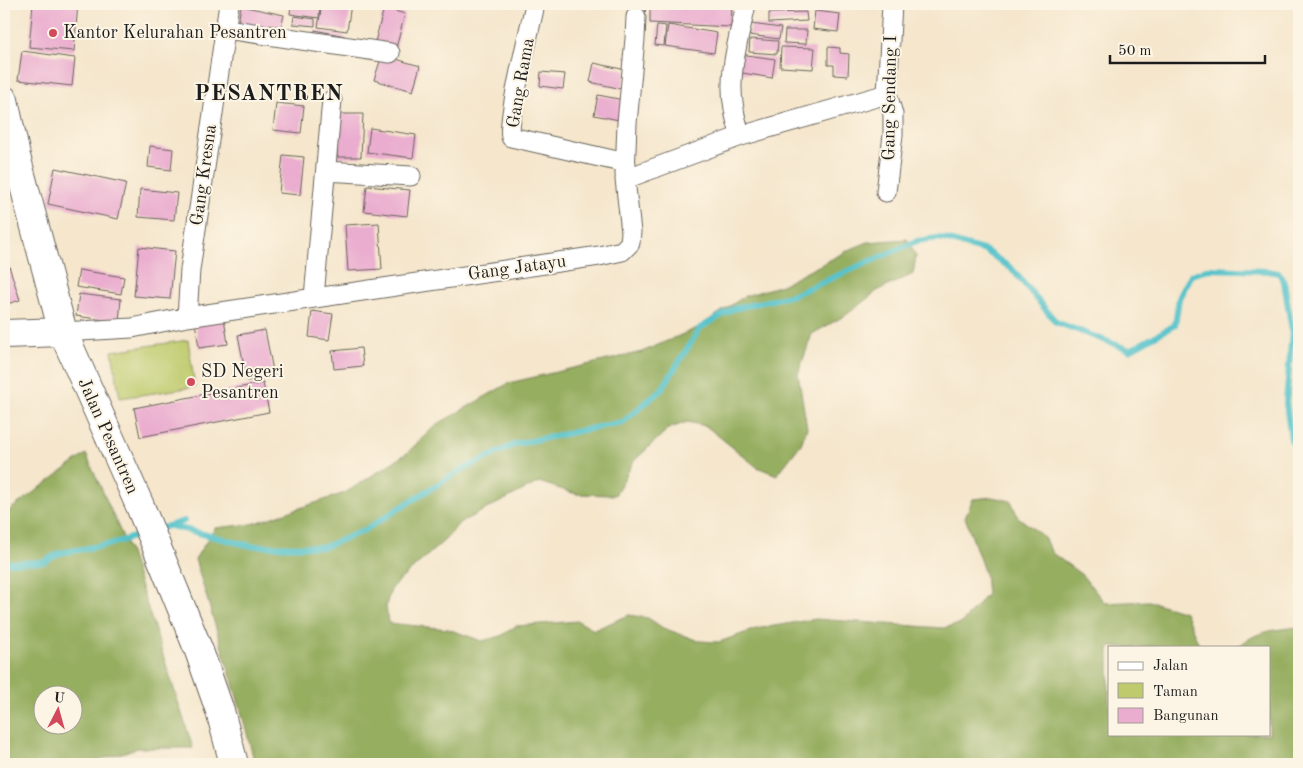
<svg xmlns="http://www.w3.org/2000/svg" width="1303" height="768" font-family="'Old Standard TT',serif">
	<rect width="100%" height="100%" fill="#fcf5e5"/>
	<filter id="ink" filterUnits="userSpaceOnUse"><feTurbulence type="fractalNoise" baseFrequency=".02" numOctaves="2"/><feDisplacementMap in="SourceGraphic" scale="10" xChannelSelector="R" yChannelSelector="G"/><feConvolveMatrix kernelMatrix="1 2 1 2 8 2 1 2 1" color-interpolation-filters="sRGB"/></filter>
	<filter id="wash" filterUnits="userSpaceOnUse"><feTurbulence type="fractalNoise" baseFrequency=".0096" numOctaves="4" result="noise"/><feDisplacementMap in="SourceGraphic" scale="20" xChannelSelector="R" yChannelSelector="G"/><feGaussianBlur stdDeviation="1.12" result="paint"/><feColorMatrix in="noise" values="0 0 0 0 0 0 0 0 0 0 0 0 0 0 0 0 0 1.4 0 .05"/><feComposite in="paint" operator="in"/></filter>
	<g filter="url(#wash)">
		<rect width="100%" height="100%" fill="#f5e6cc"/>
		<path fill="#beca6c" stroke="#6d7344" d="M188,340L195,387L120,398L112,351Z"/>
		<path fill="#96ae60" stroke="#59653e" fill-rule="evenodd" d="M907,239L916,256L913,274L877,291L846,315L812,334L798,374L807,428L801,444L777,475L757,467L706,426L687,422L668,429L634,461L615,495L576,494L539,482L459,523L447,538L392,587L386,605L388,623L448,629L482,641L501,636L516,626L578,621L594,630L629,615L648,618L663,628L699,641L719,642L756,629L816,619L943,628L961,624L987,594L985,574L965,517L973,499L992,497L1011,501L1018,517L1043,536L1052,553L1082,575L1105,603L1149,601L1185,612L1200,647H1109V734H1269V647H1238C1257,630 1275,630 1299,627V764H255L240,707L195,559L215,528L252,524L345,493L407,453L436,425L509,383L642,352L697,328L745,296L782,285L851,249L868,242Z
			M86,454L130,553L193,748H138L99,760L97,764H4V511L7,512ZM42,696H72V726H42Z"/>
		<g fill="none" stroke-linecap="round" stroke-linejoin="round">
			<path stroke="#56c3cb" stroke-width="6" d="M155,530L184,521L171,526L251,546L324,547L363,531L459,471L516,444L623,422L662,389L700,328L733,309L793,295L917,241L938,238L948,240L986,251L1012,269L1056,322L1130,350L1175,325L1179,298L1191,275L1209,269L1268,271L1279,273L1284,282L1292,331L1286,403L1291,439L1299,454
				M4,561L10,563L43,562L60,553L111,544L143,534"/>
		</g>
		<g id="blocks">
			<path fill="#eaaccf" d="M33,4H78L74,51L29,47Z
				M291,4H320L319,18L290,14Z
				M322,4H351L347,31L318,27Z
				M631,4L646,5L645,14L630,13Z
				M650,4H732L731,27L650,23Z
				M768,4H815V7H768Z
				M908,4H963V7L908,8Z
				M241,6L284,15L280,32L238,23Z
				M384,8L405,14L396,48L375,42Z
				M815,11L840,14L838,32L813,29Z
				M806,12L807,21L769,23V13Z
				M294,16L315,19V26L293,24Z
				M751,24L781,28L779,39L749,35Z
				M657,25L666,26L664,46L655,45Z
				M668,25L717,33L714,53L665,46Z
				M315,30L345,36L343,44L313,38Z
				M785,30H807L806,44L784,43Z
				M750,39L778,41L777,54L749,52Z
				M781,47L815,48L813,69L780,67Z
				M828,47L840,48V53L849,54L848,76L834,75V65H828Z
				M22,51L75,58L72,86L18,80Z
				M740,54L775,59L772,78L737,72Z
				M382,55L420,66L413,91L374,80Z
				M594,63L626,70L622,89L590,82Z
				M541,72L565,74L563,89L540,86Z
				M598,95L624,100L619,120L594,115Z
				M276,103L304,106L301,133L273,130Z
				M338,114H363L361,157H337Z
				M370,128L416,135L413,158L367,152Z
				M150,146L173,149L171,170L148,167Z
				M283,155L304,157L300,195L279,193Z
				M55,168L126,183L118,219L48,204Z
				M367,186L410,190L407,216L364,211Z
				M140,189L177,193L174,220L138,217Z
				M379,223L382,269L348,271L345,225Z
				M139,247L175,251L170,299L134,296Z
				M7,260L20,300L4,305V261Z
				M79,270L124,277L121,294L76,287Z
				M79,294L121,299L119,322L76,316Z
				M312,311L333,314L329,340L309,337Z
				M224,318L228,344L199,348L195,322Z
				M265,330L274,376L247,381L238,335Z
				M361,348L363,366L334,369L332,351Z
				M263,383L269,412L140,437L134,408Z"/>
		</g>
	</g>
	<g filter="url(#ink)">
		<use href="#blocks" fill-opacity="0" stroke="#68635a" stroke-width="1"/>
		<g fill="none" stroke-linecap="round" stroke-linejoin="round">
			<defs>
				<path id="street" d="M535,4C531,25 506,122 511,137L626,163
					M226,29L390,53
					M741,136C738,127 735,118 734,109C727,74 739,38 746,4
					M326,171L411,176
					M625,175L627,123L635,39L636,17
					M886,192L893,135V114L887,94L892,4
					M314,297L332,100
					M187,317L190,270L229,4
					M63,332L132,328L187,317L599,256L622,251L630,243L631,232L625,179L741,136L887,94"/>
				<path id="secondary" d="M4,100L16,156L63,332L140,506L199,651L220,711L234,764
					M4,334L63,332"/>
			</defs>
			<use href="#street" stroke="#68635a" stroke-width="21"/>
			<use href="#secondary" stroke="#68635a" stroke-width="30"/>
			<use href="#street" stroke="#fff" stroke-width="19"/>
			<use href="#secondary" stroke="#fff" stroke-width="28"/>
		</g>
	</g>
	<g fill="#d1495b" stroke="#fcf5e5" stroke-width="2">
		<circle cx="53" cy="33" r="5"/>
		<circle cx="191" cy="382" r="5"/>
	</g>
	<g text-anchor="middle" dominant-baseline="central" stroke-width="4" stroke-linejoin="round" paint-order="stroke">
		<g font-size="18" fill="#1c1c1c" stroke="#fcf5e5" text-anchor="start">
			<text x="63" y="33">Kantor Kelurahan Pesantren</text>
			<text x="201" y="372">SD Negeri<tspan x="201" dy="21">Pesantren</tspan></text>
		</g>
		<g font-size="18" fill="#1c1c1c" stroke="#fcf5e5">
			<text transform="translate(521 83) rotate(-80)">Gang Rama</text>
			<text transform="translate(890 98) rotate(-89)">Gang Sendang I</text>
			<text transform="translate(204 175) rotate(-82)">Gang Kresna</text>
			<text transform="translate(517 268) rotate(-8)">Gang Jatayu</text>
			<text transform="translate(108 436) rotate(66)">Jalan Pesantren</text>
		</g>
		<g font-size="22" font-weight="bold" letter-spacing="1" fill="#1c1c1c" stroke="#fcf5e5">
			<text x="269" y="94">PESANTREN</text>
		</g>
	</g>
	<rect width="1303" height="768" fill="none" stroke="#fcf5e5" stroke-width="20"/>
	<rect x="1108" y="646" width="162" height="90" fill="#fcf5e5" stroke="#a29e95"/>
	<rect x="1118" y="662" width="25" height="8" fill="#ffffff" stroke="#a29e95"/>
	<text x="1153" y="670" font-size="15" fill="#1c1c1c">Jalan</text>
	<rect x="1118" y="683" width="25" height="15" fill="#beca6c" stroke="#a29e95"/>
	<text x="1153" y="696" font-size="15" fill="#1c1c1c">Taman</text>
	<rect x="1118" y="708" width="25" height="15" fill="#eaaccf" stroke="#a29e95"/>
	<text x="1153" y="720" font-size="15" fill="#1c1c1c">Bangunan</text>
	<g transform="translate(58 710) rotate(6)"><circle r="24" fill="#fcf5e5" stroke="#a29e95"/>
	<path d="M0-4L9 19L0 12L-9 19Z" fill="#d1495b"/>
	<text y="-8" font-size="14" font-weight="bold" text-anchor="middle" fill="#1c1c1c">U</text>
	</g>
	<path d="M1110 55v8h155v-8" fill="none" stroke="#1c1c1c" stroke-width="2.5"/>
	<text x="1118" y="55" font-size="15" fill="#1c1c1c" stroke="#fcf5e5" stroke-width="4" paint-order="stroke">50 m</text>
</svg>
